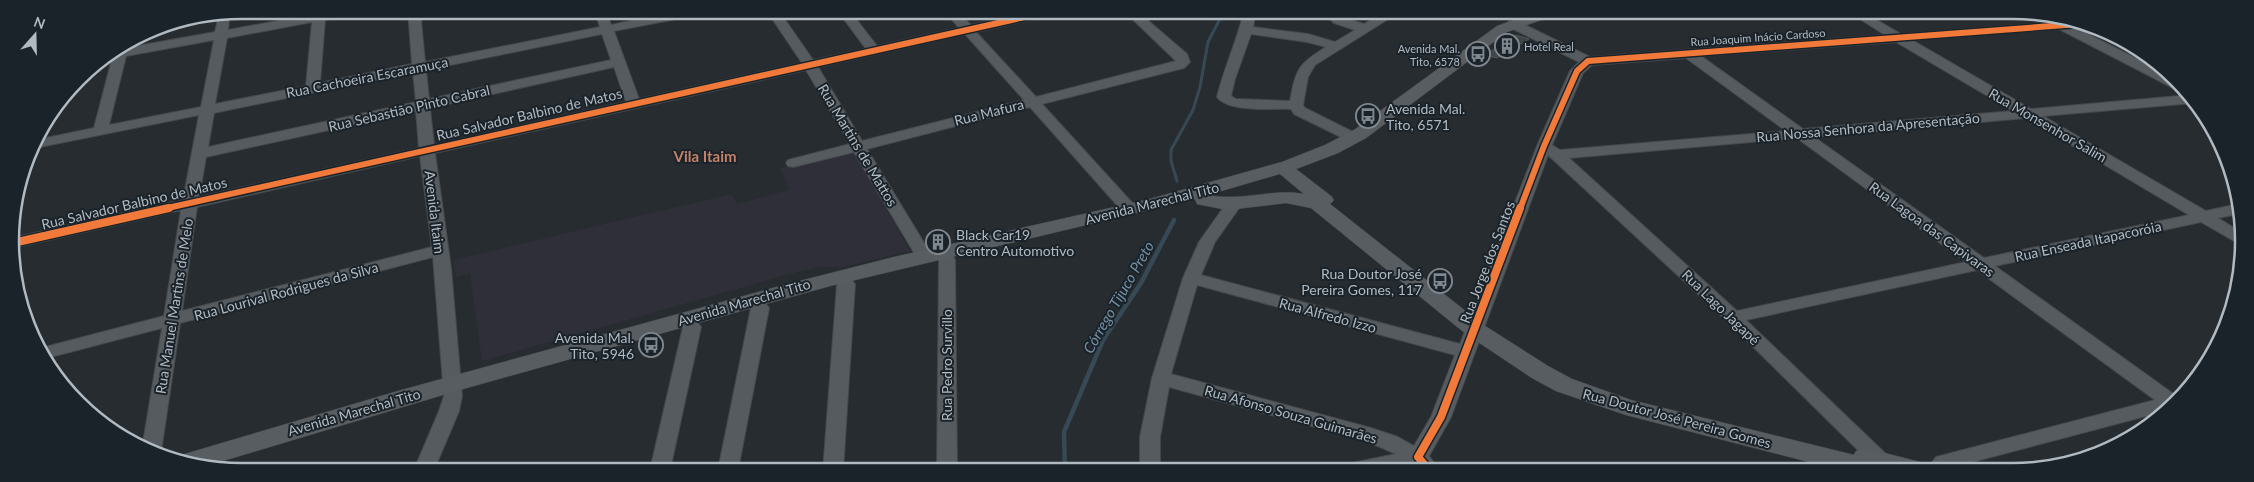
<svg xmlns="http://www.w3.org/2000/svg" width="2254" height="482" font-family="Lato,sans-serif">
	<rect width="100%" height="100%" fill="#272c30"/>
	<path fill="#2f2f39" d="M852,149L910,251L844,267H820L786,275L482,361L470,274L456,277L453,260L731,194L737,204L789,190L780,168Z"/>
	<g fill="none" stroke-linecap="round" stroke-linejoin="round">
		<path stroke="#364955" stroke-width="3" d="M1177,181L1171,161V150L1193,110L1200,87L1208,42L1224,11"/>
		<path stroke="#364955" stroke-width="4.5" d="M1065,471L1064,432L1103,340L1141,283L1174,220"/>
	</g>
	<path fill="#404548" stroke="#4e5458" d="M1516,35L1529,39L1497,58L1485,55Z"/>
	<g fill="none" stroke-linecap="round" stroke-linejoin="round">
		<defs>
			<path id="minor" d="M337,10H364L358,14L325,20L320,83L412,64L408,10H420L425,62L600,27L594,10H606L611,25L681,10L708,11L702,14L614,31L639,99L802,63L767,11H779L813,60L866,49L838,11H850L877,46L959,28L945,11H957L971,25L1036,11H1058L1056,14L976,32L1036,97L1176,61L1124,11H1137L1187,54L1190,62L1184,68L1042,104L1136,207L1138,210L1136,213H1124L1030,107L867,149L932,256L930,260H918L916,256L854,152L793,167L788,166L786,163L788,160L850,144L806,70L435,153L451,268L462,396L459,411L434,470H414L439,411L444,396L433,257L180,323L161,452L160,454L142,449L162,328L47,358L41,348L164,316L181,210L13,248L12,238L183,200L199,115L30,149L36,140L94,128L112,59L107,58L120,49L215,32L218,19L174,27L169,24L230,12L228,30ZM312,22L306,86L215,104L227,38ZM602,34L611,60L429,99L426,70ZM965,34L1024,100L862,141L818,67ZM214,40L201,107L109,125L126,56ZM614,67L626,102L434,145L430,108ZM413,72L416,102L208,147L214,113ZM416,111L419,148L199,197L206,157ZM420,156L432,247L182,311L197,207Z
				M1244,11H1256L1253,27L1308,34L1335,42L1355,30L1334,23L1322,11H1335L1342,17L1364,24L1386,11H1401L1315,65L1308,77L1303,105L1305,108L1359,135L1361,138L1359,141H1349L1294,114L1291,109C1272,108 1229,113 1217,97C1224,68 1237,41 1244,11ZM1251,34L1307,42L1326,47C1298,64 1296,69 1290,101L1236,99L1231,96L1235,79Z
				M1849,12H1863L1901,34L2046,23L2029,12H2043L2063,21H2070L2084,26L2076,28L2165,73L2184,89H2175L2059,29L1912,40L2031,109L2190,95L2197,102L2194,103L2043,116L2206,211L2238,204V214L2218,218L2239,231L2240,243L2234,241L2201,222L1995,266L2175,395L2182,396L2176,405L2169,410L1950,468L1947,471H1925L1936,457L2155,400L1977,270L1746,320L1888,456L1891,461L1884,471H1857L1860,466L1869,461L1727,321L1548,155L1451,417L1429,456L1440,471H1418L1414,465L1388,471H1342L1345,466L1352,463L1396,454L1366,441L1169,387L1160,437V471H1140V437L1152,378L1183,278L1199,242L1228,201H1240L1242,204L1215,242L1201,275L1460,344L1537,146L1570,71L1579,62L1509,27L1507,24L1509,21H1517L1590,57L1885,35ZM1896,42L2013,111L1803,129L1701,56ZM1686,58L1786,131L1560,150L1552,145L1583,73L1592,65ZM2026,118L2189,215L1984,258L1814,137ZM1797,138L1966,262L1737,311L1569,158ZM1197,285L1455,355L1431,417L1414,446L1398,437L1371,428L1171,374Z
				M947,255L953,256L955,260L957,471H937L939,260L941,256Z
				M846,279L852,280L855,284L843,471H823L837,284L840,280Z
				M760,302L766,304L769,308L738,470H718L751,308L754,304Z
				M692,321L698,323L701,327L670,470H650L683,327L686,323Z"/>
			<path id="major" d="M1539,11H1589L1582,15L1541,20L1507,32L1366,138L1338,153L1296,169L1331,196L1334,200L1330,204L1482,324L1548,366L1572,379L1631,400L1854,455L1856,451L1865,448L1920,462L1929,464L1932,471H1844L1626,415L1556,391L1532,378L1466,334L1311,208L1286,203L1227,210L1197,204L1195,199L830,286L456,391L203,467L176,460L178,456L398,391L780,286L894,257L1150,199L1282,162L1325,145L1354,130L1497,26ZM1280,174L1304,194C1272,188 1241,202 1208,195Z"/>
		</defs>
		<use href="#minor" stroke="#44484b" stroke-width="2"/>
		<use href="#major" stroke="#44494d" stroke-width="1"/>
		<use href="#minor" fill="#565b5f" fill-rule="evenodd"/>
		<use href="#major" fill="#585d61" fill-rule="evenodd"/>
		<defs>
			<path id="cycleway-far1" d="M163,209L1052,11
				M1520,209L1544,146L1577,71L1588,61L2079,24"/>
			<path id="cycleway" d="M13,243L169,208
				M1430,471L1418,457L1441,417L1520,208"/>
		</defs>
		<use href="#cycleway-far1" stroke="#1b232a" stroke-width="9"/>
		<use href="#cycleway" stroke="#1b232a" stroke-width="11"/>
		<use href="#cycleway-far1" stroke="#f17a3a" stroke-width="6"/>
		<use href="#cycleway" stroke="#f17a3a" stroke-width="8"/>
	</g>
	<defs>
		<symbol id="building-ring" viewBox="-11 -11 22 22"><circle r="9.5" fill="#1b232a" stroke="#80888f" stroke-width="1.5"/><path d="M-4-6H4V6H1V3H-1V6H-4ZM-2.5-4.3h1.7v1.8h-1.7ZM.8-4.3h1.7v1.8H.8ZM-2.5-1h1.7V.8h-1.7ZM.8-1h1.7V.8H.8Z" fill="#80888f"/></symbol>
		<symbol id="bus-ring" viewBox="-11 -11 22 22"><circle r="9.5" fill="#1b232a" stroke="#80888f" stroke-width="1.5"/><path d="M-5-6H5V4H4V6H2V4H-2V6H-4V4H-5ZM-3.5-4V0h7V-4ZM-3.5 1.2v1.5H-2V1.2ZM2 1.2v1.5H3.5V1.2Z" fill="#80888f"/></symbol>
	</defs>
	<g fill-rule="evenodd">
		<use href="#building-ring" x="1493" y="32" width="28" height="28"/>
		<use href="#bus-ring" x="1464" y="40" width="28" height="28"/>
		<use href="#bus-ring" x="1354" y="102" width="28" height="28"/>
		<use href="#building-ring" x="924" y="228" width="28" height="28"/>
		<use href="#bus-ring" x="1426" y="267" width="28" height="28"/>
		<use href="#bus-ring" x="637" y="331" width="28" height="28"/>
	</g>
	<g text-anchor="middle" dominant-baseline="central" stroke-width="4" stroke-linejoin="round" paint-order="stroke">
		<g font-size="11" fill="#b0bac2" stroke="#1b232a">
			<text transform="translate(1758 37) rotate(-4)">Rua Joaquim Inácio Cardoso</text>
		</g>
		<g font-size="11" fill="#b0bac2" stroke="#1b232a" text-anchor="start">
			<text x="1524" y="46">Hotel Real</text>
			<text x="1460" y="48" text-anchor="end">Avenida Mal.<tspan x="1460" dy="13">Tito, 6578</tspan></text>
		</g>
		<g font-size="14" fill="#b0bac2" stroke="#1b232a">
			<text transform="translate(367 77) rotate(-11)">Rua Cachoeira Escaramuça</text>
			<text transform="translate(409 108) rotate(-13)">Rua Sebastião Pinto Cabral</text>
			<text transform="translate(989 112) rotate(-14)">Rua Mafura</text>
			<text transform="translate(529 114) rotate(-13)">Rua Salvador Balbino de Matos</text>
			<text transform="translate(2048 125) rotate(30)">Rua Monsenhor Salim</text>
			<text transform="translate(1868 127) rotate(-5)">Rua Nossa Senhora da Apresentação</text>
			<text transform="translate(858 145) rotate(59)">Rua Martins de Mattos</text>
			<text transform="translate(134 203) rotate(-13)">Rua Salvador Balbino de Matos</text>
			<text transform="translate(1152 203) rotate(-14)">Avenida Marechal Tito</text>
			<text transform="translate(435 212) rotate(83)">Avenida Itaim</text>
			<text transform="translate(1932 229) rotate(36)">Rua Lagoa das Capivaras</text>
			<text transform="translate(2088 241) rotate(-12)">Rua Enseada Itapacoróia</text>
			<text transform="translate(1487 262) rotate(-69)">Rua Jorge dos Santos</text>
			<text transform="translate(286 291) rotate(-15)">Rua Lourival Rodrigues da Silva</text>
			<text transform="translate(744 302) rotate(-16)">Avenida Marechal Tito</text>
			<text transform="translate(174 306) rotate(-81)">Rua Manuel Martins de Melo</text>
			<text transform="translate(1721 307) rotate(44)">Rua Lago Jagapé</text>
			<text transform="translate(1328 315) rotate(15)">Rua Alfredo Izzo</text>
			<text transform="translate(946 365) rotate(-90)">Rua Pedro Survillo</text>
			<text transform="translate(354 412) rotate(-16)">Avenida Marechal Tito</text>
			<text transform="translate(1291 414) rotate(16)">Rua Afonso Souza Guimarães</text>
			<text transform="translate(1677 418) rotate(15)">Rua Doutor José Pereira Gomes</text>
		</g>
		<g font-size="14" fill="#b0bac2" stroke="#1b232a" text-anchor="start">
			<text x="1386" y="108">Avenida Mal.<tspan x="1386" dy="16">Tito, 6571</tspan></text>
			<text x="956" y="234">Black Car19<tspan x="956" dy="16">Centro Automotivo</tspan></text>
			<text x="1422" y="273" text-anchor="end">Rua Doutor José<tspan x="1422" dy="16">Pereira Gomes, 117</tspan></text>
			<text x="634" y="337" text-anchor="end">Avenida Mal.<tspan x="634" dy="16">Tito, 5946</tspan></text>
		</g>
		<g font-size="15" font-weight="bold" fill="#c58268" stroke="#1b232a">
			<text x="705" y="156">Vila Itaim</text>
		</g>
		<g font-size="15" font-style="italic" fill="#748fa2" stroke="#1b232a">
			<text transform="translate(1118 297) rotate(-60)">Córrego Tijuco Preto</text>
		</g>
	</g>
	<path d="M0 0H2254V482H0ZM241 19H2013A222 222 0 0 1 2235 241V241A222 222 0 0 1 2013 463H241A222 222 0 0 1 19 241V241A222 222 0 0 1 241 19Z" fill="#1b232a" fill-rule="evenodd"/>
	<path fill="none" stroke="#b0bac2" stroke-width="2.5" d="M241 19H2013A222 222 0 0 1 2235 241V241A222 222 0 0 1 2013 463H241A222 222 0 0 1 19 241V241A222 222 0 0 1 241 19Z"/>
	<g transform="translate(35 35) rotate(20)" stroke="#1b232a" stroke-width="4" paint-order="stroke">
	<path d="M0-4L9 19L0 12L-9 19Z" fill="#b0bac2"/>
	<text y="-8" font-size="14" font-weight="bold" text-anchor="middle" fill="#b0bac2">N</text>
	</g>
</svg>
